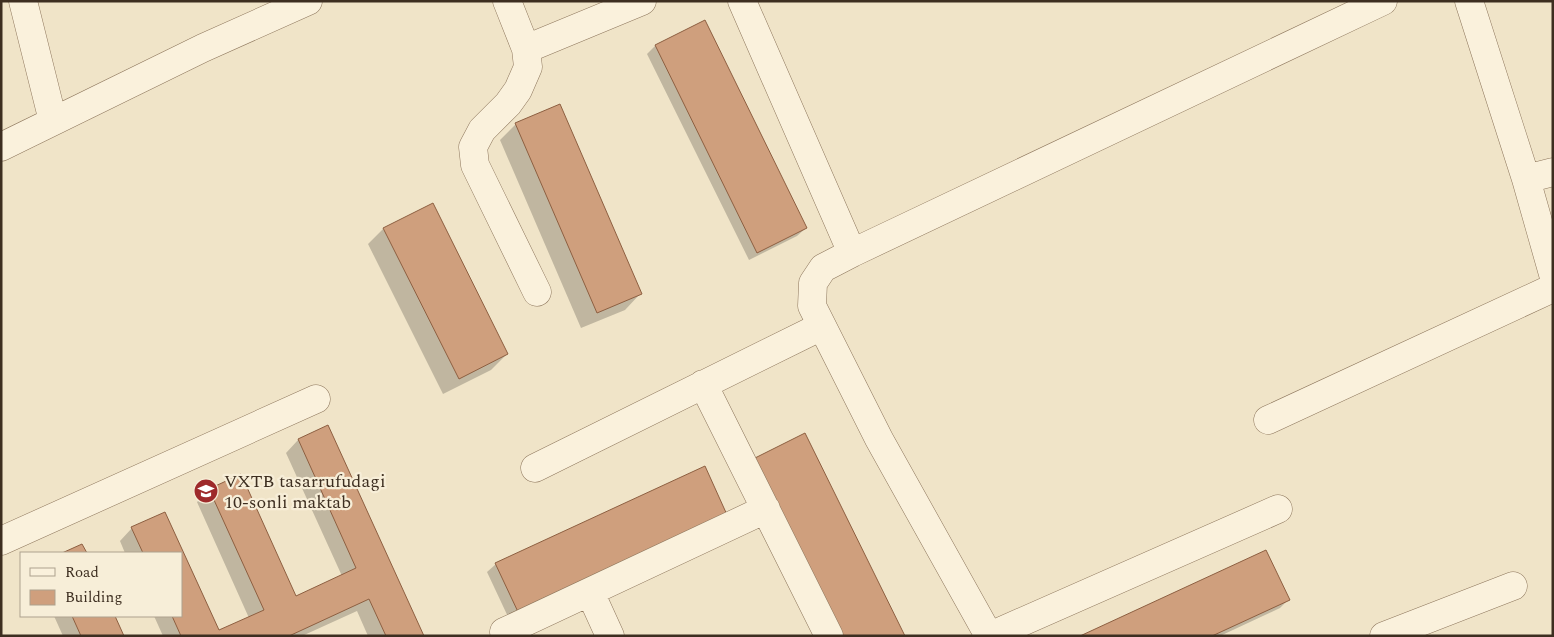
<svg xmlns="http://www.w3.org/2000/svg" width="1554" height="637" font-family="Spectral,serif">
	<rect width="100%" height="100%" fill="#f0e4c8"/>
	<path fill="#0003" d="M704,22L806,228L797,236L749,260L647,54L655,46Z
		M516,124L640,294L625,310L581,328L500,140Z
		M383,229L507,354L491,370L443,394L368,244Z
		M328,427L423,636H368L357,611L302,636H163L154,616H181V553H125L120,541L132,528L165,513L219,631L249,618L197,502L209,490L240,476L296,597L342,576L286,453L298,440Z
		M718,525L510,621L487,572L496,564Z
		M1288,600L1280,608L1220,636H1083Z
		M54,616H114L123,636H63Z"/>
	<path fill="#cf9f7d" stroke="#8d5f41" d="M705,20L807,228L757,253L655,45Z
		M560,104L642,294L597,313L515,123Z
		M433,203L508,354L459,379L383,228Z
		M328,425L424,636H386L369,599L289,636H181L172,616H181V553H143L131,527L165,512L219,630L264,610L209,489L241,474L296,596L356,568L298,439Z
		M805,433L905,636H843L755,458Z
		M705,466L728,517L519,614L495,563Z
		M82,544L87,553H62Z
		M1266,550L1290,600L1212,636H1080Z
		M72,616H115L124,636H81Z"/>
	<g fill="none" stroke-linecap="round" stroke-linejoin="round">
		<defs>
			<path id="minor" d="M23,1L53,121
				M507,1L526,49L642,1
				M742,1L852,253L823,268L813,283L812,306L879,439L989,636
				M1469,1L1526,179L1553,274
				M526,49L528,67L518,90L508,104L482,130L473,147L475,165L537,292
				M1,147L203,48L308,1
				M1526,179L1553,172
				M852,253L1383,1
				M703,384L829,636
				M1268,420L1553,288
				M535,468L822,326
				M1,541L316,399
				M590,592L610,636
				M504,632L766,509
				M990,636L1278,509
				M1384,636L1513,586"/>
		</defs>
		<use href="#minor" stroke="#8d765c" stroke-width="29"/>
		<use href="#minor" stroke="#faf1dc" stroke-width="28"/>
	</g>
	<defs>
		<symbol id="school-disc" viewBox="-11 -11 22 22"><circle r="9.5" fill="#9e2a2b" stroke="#f7eed8"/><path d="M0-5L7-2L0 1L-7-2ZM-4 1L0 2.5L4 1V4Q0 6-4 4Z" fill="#fff"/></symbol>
	</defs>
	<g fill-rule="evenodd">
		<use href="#school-disc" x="192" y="477" width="28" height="28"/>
	</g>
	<g text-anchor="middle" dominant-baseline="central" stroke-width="4.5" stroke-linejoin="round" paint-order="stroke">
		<g font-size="18" fill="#3d2e20" stroke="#f7eed8" text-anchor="start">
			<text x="224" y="481">VXTB tasarrufudagi<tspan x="224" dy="21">10-sonli maktab</tspan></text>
		</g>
	</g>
	<rect width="1554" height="637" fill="none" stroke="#3d2e20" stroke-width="5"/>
	<rect x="20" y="552" width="162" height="65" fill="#f7eed8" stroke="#ada18e"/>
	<rect x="30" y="568" width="25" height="8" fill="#faf1dc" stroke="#ada18e"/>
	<text x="65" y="577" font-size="15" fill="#3d2e20">Road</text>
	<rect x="30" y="590" width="25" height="15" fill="#cf9f7d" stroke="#ada18e"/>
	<text x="65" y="602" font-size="15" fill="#3d2e20">Building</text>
</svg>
